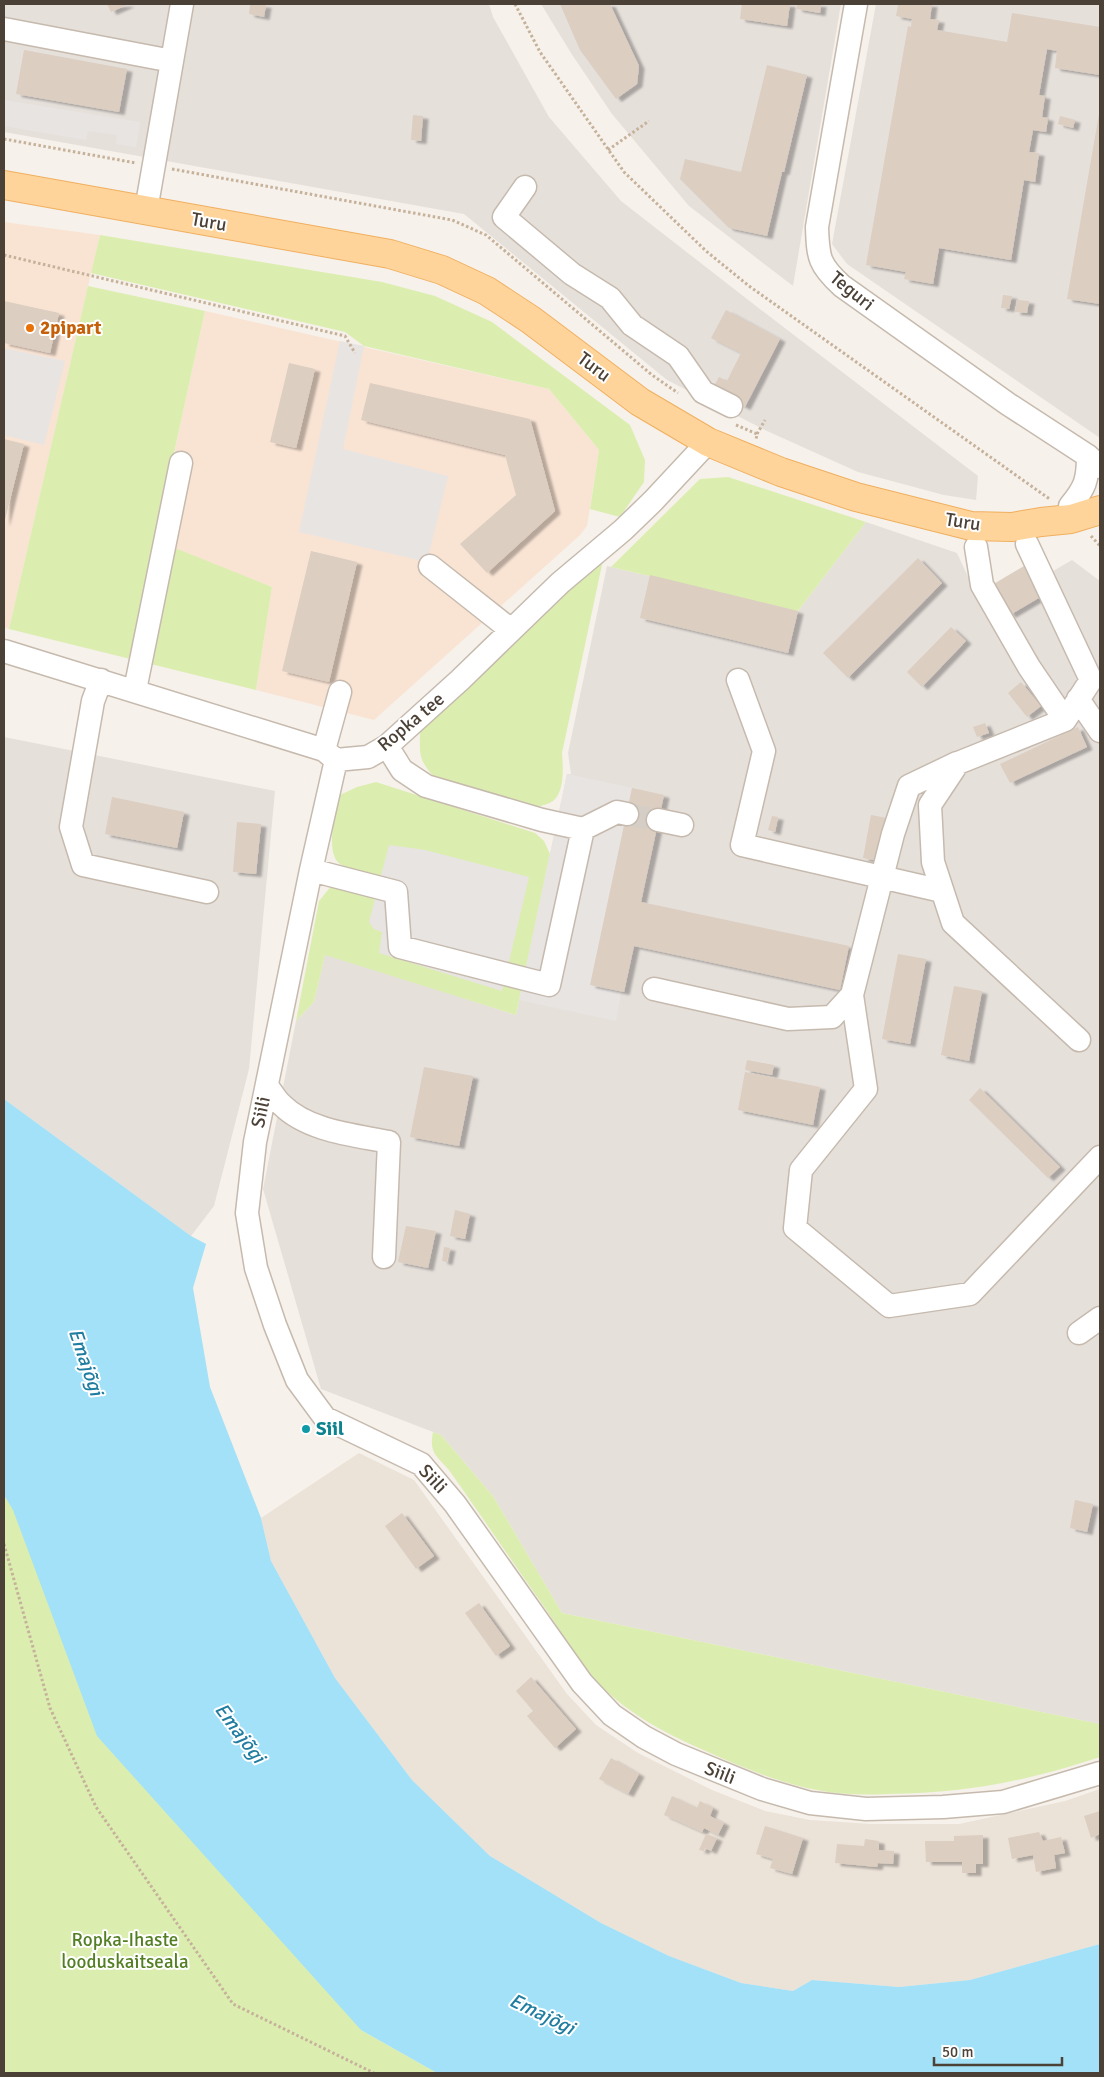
<svg xmlns="http://www.w3.org/2000/svg" width="1104" height="2077" font-family="Signika,sans-serif">
	<defs>
		<filter id="shadow"><feDropShadow dx="5.5" dy="3" stdDeviation="1" flood-color="#0004"/></filter>
	</defs>
	<rect width="100%" height="100%" fill="#f6f1ea"/>
	<path fill="#ebe2d8" d="M359,1453L414,1480L567,1694L596,1725L638,1753L712,1790L765,1811L810,1820L871,1824H959L1065,1801L1100,1789V1944L970,1980L899,1987L812,1980L793,1991L741,1983L669,1956L601,1923L490,1856L412,1780L335,1678L271,1561L261,1518Z"/>
	<path fill="#f9e4d4" d="M4,222L100,235L9,629L4,627Z
		M205,311L549,389L599,450L587,526L580,535L374,720L256,690L272,587L155,541Z"/>
	<path fill="#e6e0db" d="M4,4H489L493,17L549,117L621,201L756,306L978,476L976,500L944,495L858,472L767,431L667,380L464,214L4,132Z
		M541,4H841L793,286L689,206L612,114L571,53Z
		M876,4H1100V438L847,264L832,244Z
		M866,522L957,553L984,611L1072,560L1100,581V1724L562,1613L493,1496L441,1435L321,1389L263,1189L296,1021L314,1002L325,954L516,1015L567,774H571L568,753L607,566L798,611Z
		M4,737L275,791L249,1069L214,1206L191,1236L4,1099Z"/>
	<path fill="#dbeeb0" d="M100,235L382,282L435,296L492,322L630,425L645,460L644,482L620,517L590,509L599,450L549,389L364,346L345,332L91,273Z
		M88,286L205,311L155,540L272,587L256,690L9,629Z
		M728,477L866,522L798,611L611,567L700,479Z
		M603,560L562,753C563,767 565,791 553,801C549,804 542,805 538,807L434,777C418,759 420,754 420,731L454,694Z
		M376,782L535,833L544,841L550,854L516,1015L325,955L314,1002L296,1021L319,901L332,885L371,896L375,900L381,878C367,875 352,872 340,864C324,852 336,811 340,795L357,787Z
		M433,1432L441,1435L493,1496L562,1613L1100,1724V1757C1027,1781 967,1793 889,1794C865,1795 841,1795 817,1790C779,1783 744,1768 708,1752C669,1735 631,1716 600,1685C579,1664 564,1636 547,1611C514,1564 482,1517 449,1470C436,1455 429,1453 433,1432Z
		M4,1495L361,2030L437,2073H4Z"/>
	<path fill="#e8e4e2" d="M4,100L140,122L136,147L116,144L117,135L88,131L86,140L4,126Z
		M340,341L364,346L343,449L448,476L427,562L299,532Z
		M4,348L65,361L44,445L4,435Z
		M567,774L632,788L590,985L621,992L616,1021L519,1000Z
		M389,845L425,850L529,877L502,991L379,953L382,932L374,929L369,922Z"/>
	<path fill="#a2e1f8" d="M4,1099L191,1236L206,1244L193,1288L210,1387L261,1518L271,1561L335,1678L412,1780L490,1856L601,1923L669,1956L741,1983L793,1991L812,1980L899,1987L970,1980L1100,1944V2073H437L361,2030L97,1736L13,1510L4,1495Z"/>
	<path fill="#dccec1" filter="url(#shadow)" d="M107,4H129L111,12Z
		M250,4L266,5L264,17L249,14Z
		M560,4H610L639,66L637,84L616,99L580,50Z
		M742,4H790L787,26L740,19Z
		M797,4H821L820,13L797,9Z
		M900,4H932L930,19L939,20L937,30L1007,42L1012,13L1100,27V75L1055,68L1057,51L1047,49L1039,95L1045,96L1042,117L1048,118L1046,132L1033,130L1029,152L1039,153L1035,182L1024,180L1011,260L939,248L933,284L904,279L906,272L866,265L908,26L911,27L912,19L896,16L898,5Z
		M24,50L127,69L119,112L16,94Z
		M767,65L807,75L784,172H782L767,236L729,228L680,179L685,159L741,172Z
		M1099,114H1100V304L1067,299Z
		M413,115L423,116L421,141L411,140Z
		M1060,116L1075,120L1073,128L1058,124Z
		M1003,295L1012,296L1009,309L1001,308Z
		M1017,300L1029,301L1027,313L1015,312Z
		M4,301L59,313L50,353L4,343Z
		M726,310L780,339L745,407L712,390L719,377L727,381L741,353L711,338Z
		M289,363L315,369L296,448L270,442Z
		M370,383L530,419L555,511L487,573L460,544L516,495L505,455L361,420Z
		M4,439L24,444L4,524Z
		M311,551L357,562L329,682L282,671Z
		M918,558L942,583L848,678L823,653Z
		M1024,566L1042,596L1010,615L992,585Z
		M650,575L798,611L788,653L640,618Z
		M951,627L966,641L922,687L907,672Z
		M1021,682L1041,706L1027,717L1008,693Z
		M985,723L989,733L977,737L973,727Z
		M1078,727L1087,747L1010,783L1000,764Z
		M632,788L664,795L641,902L849,946L840,990L634,946L624,992L590,985Z
		M112,797L184,812L177,848L105,834Z
		M871,815L887,818L878,861L863,858Z
		M772,816L778,817L775,832L768,830Z
		M237,822L261,824L256,874L233,872Z
		M898,954L926,959L910,1044L882,1039Z
		M954,986L982,991L969,1061L941,1055Z
		M747,1060L774,1065L772,1075L745,1070Z
		M424,1067L473,1076L459,1146L410,1137Z
		M745,1072L820,1087L813,1125L738,1110Z
		M980,1088L1060,1167L1048,1178L969,1100Z
		M455,1210L470,1214L465,1239L450,1236Z
		M406,1226L436,1231L428,1268L398,1262Z
		M444,1247L450,1248L447,1262L442,1261Z
		M1075,1500L1093,1504L1087,1532L1070,1528Z
		M402,1513L434,1556L416,1569L385,1526Z
		M479,1603L510,1646L496,1656L465,1613Z
		M531,1677L576,1729L555,1748L527,1716L533,1711L516,1691Z
		M611,1758L639,1774L628,1794L599,1779Z
		M672,1796L697,1808L700,1801L713,1808L710,1816L724,1823L718,1835L704,1828L702,1832L664,1815Z
		M1100,1811V1834L1091,1838L1084,1816Z
		M765,1826L803,1838L792,1874L770,1868L773,1859L756,1854Z
		M1039,1832L1043,1841L1061,1837L1065,1853L1054,1855L1056,1868L1036,1872L1033,1855L1012,1859L1008,1838Z
		M706,1834L717,1838L711,1851L705,1848L704,1851L699,1850Z
		M983,1835V1864H976V1873H962V1862H926L925,1841H954V1836Z
		M865,1839L879,1841V1850L894,1851L893,1864L878,1863L877,1867L835,1863L837,1844L864,1846Z"/>
	<g fill="none" stroke-linecap="round" stroke-linejoin="round">
		<path stroke="#d4cec6" stroke-width="22" stroke-dasharray="22 11" stroke-linecap="butt" d="M627,814L658,820"/>
		<defs>
			<path id="minor" d="M856,4L817,227C818,258 819,265 842,286L1008,404L1088,456L1100,467
				M4,29L172,61
				M525,187L504,217L572,274L610,298L632,325L678,356L703,392L731,406
				M146,210L182,4
				M1070,506C1085,488 1088,480 1088,456
				M1027,544L1091,680L1065,720L958,763L930,805L933,862L953,923L1079,1040
				M976,547L982,585L1029,667L1065,720
				M430,566L511,630
				M4,651L324,750L336,760L368,757L387,746L460,680L560,583L623,530L653,501L708,442
				M101,680L93,701L71,827L83,865L207,892
				M738,680L764,751L742,845L942,891
				M135,690L181,463
				M1078,699L1100,731
				M387,746L402,770L426,786L542,820L583,829L617,812L627,814
				M324,750L340,692
				M336,760L311,870L255,1142L247,1213L256,1268L275,1325L297,1380L325,1418L421,1464L455,1504L582,1683L612,1715L644,1737L676,1754L762,1789L810,1803L866,1809L943,1807L1003,1802L1100,1773
				M658,820L682,825
				M311,870L396,892L400,947L549,985L583,829
				M654,989L788,1019L832,1017L852,995L893,834L909,786L957,763
				M852,995L866,1089L801,1170L795,1228L889,1306L970,1294L1100,1157
				M267,1086C272,1092 276,1100 282,1105C308,1131 354,1135 389,1142L384,1257
				M1079,1333L1100,1318"/>
			<path id="major" d="M4,185L390,254L442,270L487,291L531,320L640,402L708,442L781,472L856,497L971,526L1012,527L1041,522L1071,519L1100,510"/>
		</defs>
		<use href="#minor" stroke="#c6baae" stroke-width="25"/>
		<use href="#major" stroke="#f0af5f" stroke-width="30"/>
		<path stroke="#c6b19b" stroke-width="3" stroke-dasharray="2.5 2.5" stroke-linecap="butt" d="M515,4L540,52L624,172L706,251L749,286L1051,500
			M4,139L136,163
			M608,150L649,121
			M172,169L452,220L486,235L652,375L678,393
			M4,255L345,336L355,353
			M736,425L757,434L756,440
			M757,434L765,420
			M1091,536L1100,546
			M4,1544L50,1708L96,1807L233,2004L374,2073"/>
		<use href="#minor" stroke="#fff" stroke-width="22"/>
		<use href="#major" stroke="#ffd49b" stroke-width="28"/>
	</g>
	<circle fill="#e8710a" stroke="#fff" stroke-width="2" cx="30" cy="328" r="5"/>
	<circle fill="#0f9aa8" stroke="#fff" stroke-width="2" cx="306" cy="1429" r="5"/>
	<g text-anchor="middle" dominant-baseline="central" stroke-width="4" stroke-linejoin="round" paint-order="stroke">
		<g font-size="19" fill="#4c4137" stroke="#fff">
			<text transform="translate(209 222) rotate(10)">Turu</text>
			<text transform="translate(852 291) rotate(39)">Teguri</text>
			<text transform="translate(594 367) rotate(37)">Turu</text>
			<text transform="translate(963 522) rotate(9)">Turu</text>
			<text transform="translate(411 722) rotate(-40)">Ropka tee</text>
			<text transform="translate(261 1112) rotate(-78)">Siili</text>
			<text transform="translate(433 1479) rotate(47)">Siili</text>
			<text transform="translate(720 1773) rotate(22)">Siili</text>
		</g>
		<g font-size="19" font-weight="bold" fill="#c56008" stroke="#fff" text-anchor="start">
			<text x="40" y="328">2pipart</text>
		</g>
		<g font-size="19" font-weight="bold" fill="#0d838f" stroke="#fff" text-anchor="start">
			<text x="316" y="1429">Siil</text>
		</g>
		<g font-size="19" fill="#537f22" stroke="#fff">
			<text x="125" y="1940">Ropka-Ihaste<tspan x="125" dy="22">looduskaitseala</tspan></text>
		</g>
		<g font-size="20" font-style="italic" fill="#207da0" stroke="#fff">
			<text transform="translate(86 1362) rotate(71)">Emajõgi</text>
			<text transform="translate(240 1733) rotate(53)">Emajõgi</text>
			<text transform="translate(542 2014) rotate(26)">Emajõgi</text>
		</g>
	</g>
	<rect width="1104" height="2077" fill="none" stroke="#4c4137" stroke-width="10"/>
	<path d="M934 2057v8h128v-8" fill="none" stroke="#4c4137" stroke-width="2.5"/>
	<text x="942" y="2057" font-size="15" fill="#4c4137" stroke="#ffffff" stroke-width="4" paint-order="stroke">50 m</text>
</svg>
